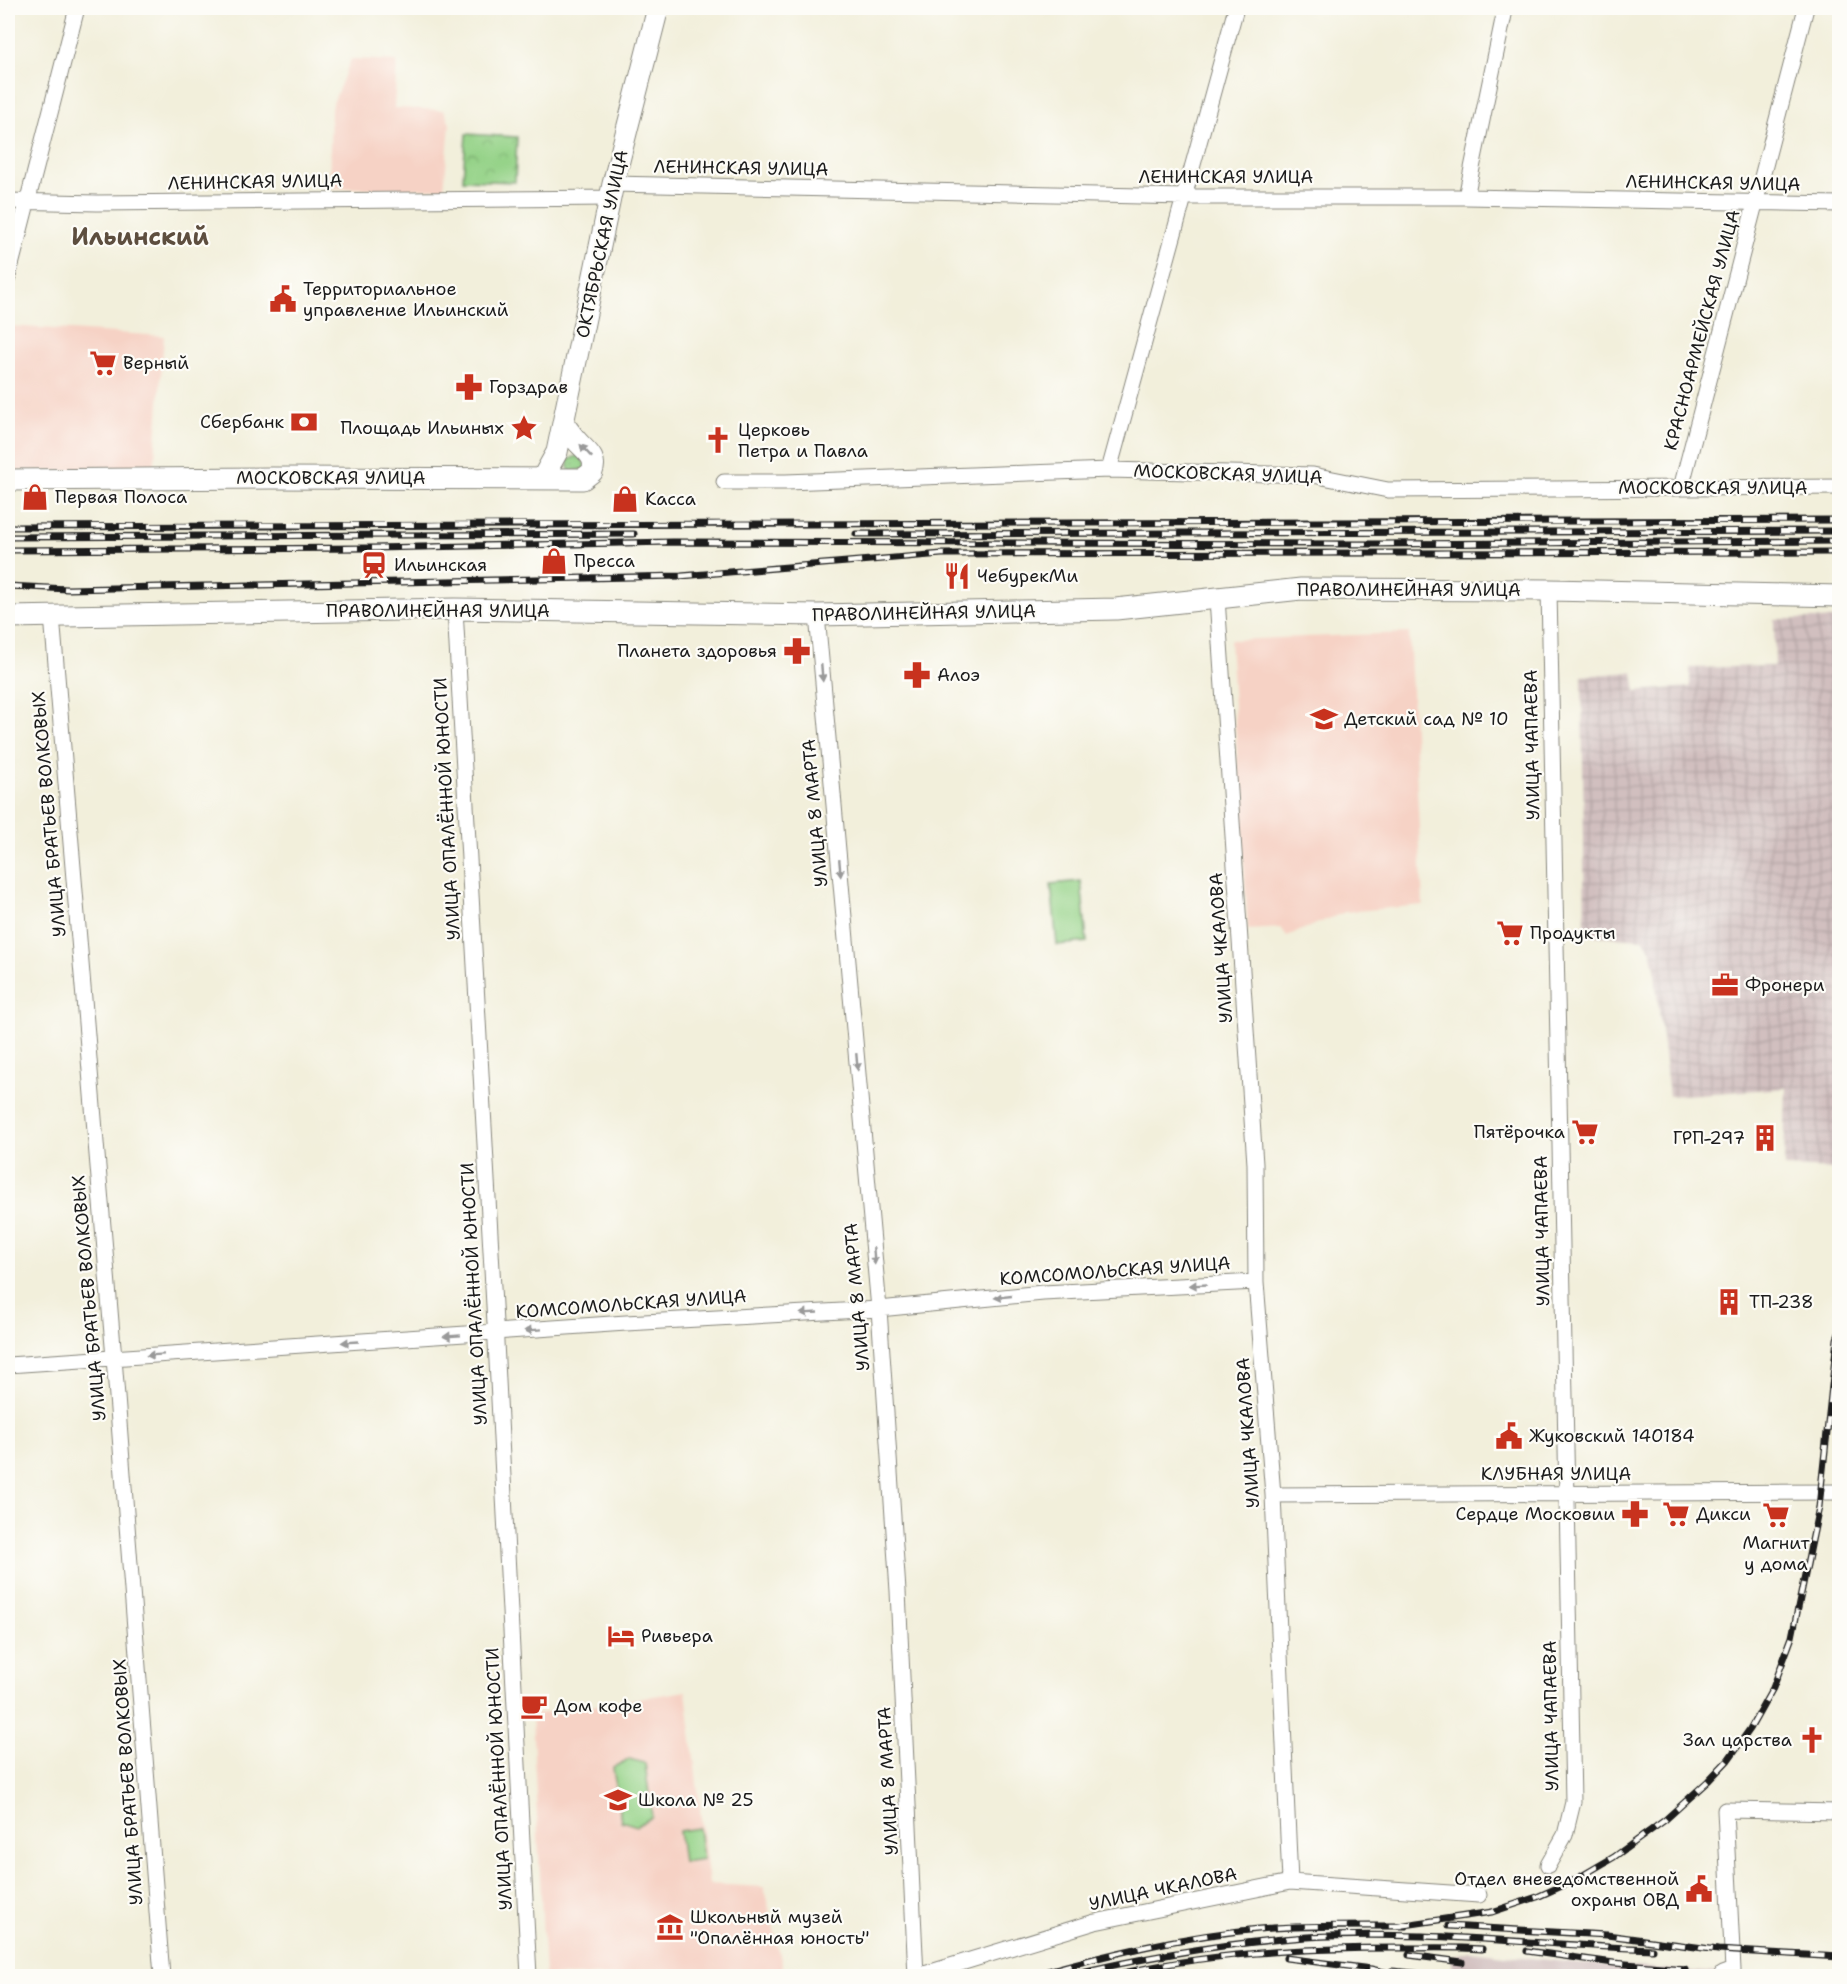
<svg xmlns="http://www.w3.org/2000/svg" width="1847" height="1984" font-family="'Shantell Sans',sans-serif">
	<defs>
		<pattern id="industrial-grid" width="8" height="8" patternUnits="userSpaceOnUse" patternTransform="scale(1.5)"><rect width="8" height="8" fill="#d1bfbf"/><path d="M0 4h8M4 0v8" fill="none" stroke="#b3a4a4"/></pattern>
		<pattern id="grass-dots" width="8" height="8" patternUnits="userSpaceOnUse" patternTransform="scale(1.5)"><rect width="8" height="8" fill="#96d389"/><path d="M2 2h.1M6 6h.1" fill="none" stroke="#81b576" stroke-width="1.8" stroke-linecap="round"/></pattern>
		<pattern id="park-crowns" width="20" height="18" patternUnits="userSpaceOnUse" patternTransform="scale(1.5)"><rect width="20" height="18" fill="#96d389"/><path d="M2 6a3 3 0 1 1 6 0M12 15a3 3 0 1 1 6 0" fill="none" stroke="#81b576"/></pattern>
	</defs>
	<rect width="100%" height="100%" fill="#fdfcf7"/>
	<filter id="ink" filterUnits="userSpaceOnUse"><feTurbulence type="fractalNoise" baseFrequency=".0167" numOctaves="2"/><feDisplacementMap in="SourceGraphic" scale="12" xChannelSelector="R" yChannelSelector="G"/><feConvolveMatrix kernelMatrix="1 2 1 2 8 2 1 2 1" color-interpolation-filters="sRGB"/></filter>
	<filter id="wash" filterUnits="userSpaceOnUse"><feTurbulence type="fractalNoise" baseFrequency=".008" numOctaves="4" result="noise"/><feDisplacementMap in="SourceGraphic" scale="24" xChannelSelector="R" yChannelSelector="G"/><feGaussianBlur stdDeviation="1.35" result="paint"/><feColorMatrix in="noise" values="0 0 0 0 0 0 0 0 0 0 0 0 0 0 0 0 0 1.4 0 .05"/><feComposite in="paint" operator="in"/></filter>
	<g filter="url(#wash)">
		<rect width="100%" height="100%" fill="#f2efdb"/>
		<path fill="#f6d2c5" d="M351,59L397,61L394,108L444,110L450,124L444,189L329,188L331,108Z
			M8,326L164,336L154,470L8,471Z
			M1409,633L1423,905L1345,912L1287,936L1281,928L1248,930L1230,640Z
			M686,1691L709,1884L764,1887L785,1976H545L532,1715Z"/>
		<path fill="url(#industrial-grid)" d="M1774,619H1839V1169L1784,1167L1786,1088L1669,1096L1656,985L1655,967L1651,950L1643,939L1596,936L1585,932L1582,676L1633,672L1636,691L1690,687V668L1775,666Z"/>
		<path fill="#d1bfbf" d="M1470,1951L1566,1962L1758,1976H1454L1451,1956Z"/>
		<path fill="url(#grass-dots)" stroke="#597852" stroke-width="1.5" d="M581,454L586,469L570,471L568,467V460Z"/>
		<path fill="url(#park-crowns)" stroke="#597852" stroke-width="1.5" d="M466,134L517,137L515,182L463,180Z"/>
		<path fill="#96d389" stroke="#597852" stroke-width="1.5" d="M1081,881L1087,942L1057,945L1051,884Z
			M629,1759L645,1763L652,1817L637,1826L621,1821L613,1768Z
			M699,1828L703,1859L683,1862L679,1831Z"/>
	</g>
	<g filter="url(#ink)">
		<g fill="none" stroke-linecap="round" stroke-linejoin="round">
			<defs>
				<path id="street" d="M613,184L1185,197H1466L1840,204
					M1466,197L1505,10
					M8,201L97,203L610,198
					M8,277L77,8
					M1109,470L1236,8
					M724,482H786L1109,470L1313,475L1388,490L1840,487
					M1681,488L1806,8
					M455,609L495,1323L529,1976
					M817,615L879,1309L898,1591L916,1976
					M52,616L114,1358L162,1976
					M8,1365L626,1323L879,1309L1043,1293L1256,1282
					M1273,1495L1840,1492
					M1548,1865L1565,1835L1573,1802L1549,590
					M1290,1882L1479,1895
					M1722,1974L1733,1970L1725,1810L1840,1812
					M918,1976L1095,1922L1290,1882L1273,1495L1256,1282L1255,1164L1217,598"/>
				<path id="secondary" d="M542,479L557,452L613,184L658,8
					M8,480L270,478L583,479L592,472C598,457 585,451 576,440C572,435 568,430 564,424
					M8,617L455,609L817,615L1116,609L1301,589L1549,590L1840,596"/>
			</defs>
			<use href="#street" stroke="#87867c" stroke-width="17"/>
			<use href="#secondary" stroke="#87867c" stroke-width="23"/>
			<use href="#street" stroke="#fff" stroke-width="15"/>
			<use href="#secondary" stroke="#fff" stroke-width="21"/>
			<defs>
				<path id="rail" d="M8,527C618,522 1229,525 1840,520
					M856,534L1840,531
					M8,537L634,534
					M8,550L373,548L672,542L1373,544L1840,541
					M8,586L68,589L681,576L942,554L1840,552
					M1398,1926L1492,1912L1537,1897L1573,1881L1614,1857L1665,1820L1708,1781L1728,1760L1750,1729L1773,1688L1792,1637L1819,1507L1837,1339L1840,1331
					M1448,1926L1607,1935L1718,1950L1840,1957
					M1527,1951L1614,1963L1685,1969
					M1409,1955L1462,1962
					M1286,1958L1371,1969L1401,1976
					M1392,1971L1445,1976
					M1030,1976C1105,1955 1181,1936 1259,1929C1308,1925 1357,1926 1406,1926
					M1065,1976C1144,1957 1225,1943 1307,1937C1422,1930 1537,1945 1652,1949
					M1110,1976C1204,1953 1303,1948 1400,1948C1427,1948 1454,1947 1482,1949"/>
			</defs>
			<use href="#rail" stroke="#1c1c1c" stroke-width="7"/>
			<use href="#rail" stroke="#fdfcf7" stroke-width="4.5" stroke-dasharray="14" stroke-linecap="butt"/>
		</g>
		<defs><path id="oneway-solid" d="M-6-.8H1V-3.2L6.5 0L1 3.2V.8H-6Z" transform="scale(1.5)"/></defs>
		<g fill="#999">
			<use href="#oneway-solid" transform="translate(586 451) rotate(-133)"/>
			<use href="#oneway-solid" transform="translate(822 673) rotate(85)"/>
			<use href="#oneway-solid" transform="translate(840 868) rotate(85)"/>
			<use href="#oneway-solid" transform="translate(857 1062) rotate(85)"/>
			<use href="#oneway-solid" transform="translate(874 1256) rotate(85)"/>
			<use href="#oneway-solid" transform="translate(1198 1285) rotate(177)"/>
			<use href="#oneway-solid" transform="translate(1003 1297) rotate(174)"/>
			<use href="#oneway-solid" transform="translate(809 1313) rotate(177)"/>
			<use href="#oneway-solid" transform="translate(533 1330) rotate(176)"/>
			<use href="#oneway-solid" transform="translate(452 1336) rotate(176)"/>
			<use href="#oneway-solid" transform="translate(350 1342) rotate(177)"/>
			<use href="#oneway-solid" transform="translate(155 1355) rotate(176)"/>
		</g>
	</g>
	<defs>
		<symbol id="civic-bare" viewBox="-9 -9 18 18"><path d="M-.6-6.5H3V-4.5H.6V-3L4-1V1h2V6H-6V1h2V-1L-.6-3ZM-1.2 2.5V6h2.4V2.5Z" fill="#c8321e" stroke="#fdfcf7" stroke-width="2.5" paint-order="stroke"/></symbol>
		<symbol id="supermarket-bare" viewBox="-9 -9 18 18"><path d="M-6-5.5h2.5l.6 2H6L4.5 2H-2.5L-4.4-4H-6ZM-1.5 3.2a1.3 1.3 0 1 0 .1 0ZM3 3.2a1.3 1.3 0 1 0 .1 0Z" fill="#c8321e" stroke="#fdfcf7" stroke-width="2.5" paint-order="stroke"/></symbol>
		<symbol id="pharmacy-bare" viewBox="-9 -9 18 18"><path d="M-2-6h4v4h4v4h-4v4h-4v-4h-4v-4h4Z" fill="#c8321e" stroke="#fdfcf7" stroke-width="2.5" paint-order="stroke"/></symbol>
		<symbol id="bank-bare" viewBox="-9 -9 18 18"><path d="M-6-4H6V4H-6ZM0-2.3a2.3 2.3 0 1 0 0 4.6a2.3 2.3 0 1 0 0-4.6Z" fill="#c8321e" stroke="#fdfcf7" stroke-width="2.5" paint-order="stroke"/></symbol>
		<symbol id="sight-bare" viewBox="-9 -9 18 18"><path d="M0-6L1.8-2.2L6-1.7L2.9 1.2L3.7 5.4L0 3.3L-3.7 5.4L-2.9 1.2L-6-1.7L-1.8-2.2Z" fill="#c8321e" stroke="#fdfcf7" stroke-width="2.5" paint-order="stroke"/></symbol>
		<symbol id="church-bare" viewBox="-9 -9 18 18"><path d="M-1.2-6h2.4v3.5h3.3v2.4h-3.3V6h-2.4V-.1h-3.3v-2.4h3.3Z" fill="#c8321e" stroke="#fdfcf7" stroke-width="2.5" paint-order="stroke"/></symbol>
		<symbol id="shop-bare" viewBox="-9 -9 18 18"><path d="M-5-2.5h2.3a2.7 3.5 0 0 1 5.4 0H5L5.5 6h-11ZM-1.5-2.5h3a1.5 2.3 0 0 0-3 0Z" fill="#c8321e" stroke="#fdfcf7" stroke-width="2.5" paint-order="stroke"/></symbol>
		<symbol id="station-bare" viewBox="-9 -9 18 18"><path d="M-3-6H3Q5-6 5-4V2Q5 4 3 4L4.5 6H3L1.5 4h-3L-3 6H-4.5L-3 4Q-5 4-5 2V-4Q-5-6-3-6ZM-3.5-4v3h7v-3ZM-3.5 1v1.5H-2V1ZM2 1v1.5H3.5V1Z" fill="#c8321e" stroke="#fdfcf7" stroke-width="2.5" paint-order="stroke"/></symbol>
		<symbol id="restaurant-bare" viewBox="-9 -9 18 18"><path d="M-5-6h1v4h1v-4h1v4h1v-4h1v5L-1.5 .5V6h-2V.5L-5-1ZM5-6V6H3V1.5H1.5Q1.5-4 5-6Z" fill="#c8321e" stroke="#fdfcf7" stroke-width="2.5" paint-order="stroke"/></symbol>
		<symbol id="school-bare" viewBox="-9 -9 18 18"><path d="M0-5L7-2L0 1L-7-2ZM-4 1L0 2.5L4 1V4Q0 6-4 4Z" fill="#c8321e" stroke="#fdfcf7" stroke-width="2.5" paint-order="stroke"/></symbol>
		<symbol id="office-bare" viewBox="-9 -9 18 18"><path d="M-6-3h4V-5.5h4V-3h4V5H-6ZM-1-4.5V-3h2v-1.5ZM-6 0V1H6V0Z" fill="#c8321e" stroke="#fdfcf7" stroke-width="2.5" paint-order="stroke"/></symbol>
		<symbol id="building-bare" viewBox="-9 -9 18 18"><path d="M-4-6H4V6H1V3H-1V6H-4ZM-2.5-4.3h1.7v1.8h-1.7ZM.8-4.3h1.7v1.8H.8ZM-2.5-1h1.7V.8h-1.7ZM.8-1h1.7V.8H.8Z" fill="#c8321e" stroke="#fdfcf7" stroke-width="2.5" paint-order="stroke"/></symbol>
		<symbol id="hotel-bare" viewBox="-9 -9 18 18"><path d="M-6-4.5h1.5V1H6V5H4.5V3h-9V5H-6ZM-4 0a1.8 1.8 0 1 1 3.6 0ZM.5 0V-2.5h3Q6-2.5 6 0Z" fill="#c8321e" stroke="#fdfcf7" stroke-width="2.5" paint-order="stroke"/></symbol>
		<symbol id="cafe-bare" viewBox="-9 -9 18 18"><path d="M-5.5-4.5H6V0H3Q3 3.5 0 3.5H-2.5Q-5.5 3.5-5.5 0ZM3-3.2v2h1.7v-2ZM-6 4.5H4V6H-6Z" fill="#c8321e" stroke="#fdfcf7" stroke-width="2.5" paint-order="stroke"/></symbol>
		<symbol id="museum-bare" viewBox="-9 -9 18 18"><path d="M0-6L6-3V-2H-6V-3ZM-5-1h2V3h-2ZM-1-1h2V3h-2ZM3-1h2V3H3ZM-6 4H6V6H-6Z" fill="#c8321e" stroke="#fdfcf7" stroke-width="2.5" paint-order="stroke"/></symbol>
	</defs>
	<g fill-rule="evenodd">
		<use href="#civic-bare" x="264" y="280" width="38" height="38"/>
		<use href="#supermarket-bare" x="84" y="344" width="38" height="38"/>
		<use href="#pharmacy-bare" x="450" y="368" width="38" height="38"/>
		<use href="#bank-bare" x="285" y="403" width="38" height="38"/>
		<use href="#sight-bare" x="505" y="409" width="38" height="38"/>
		<use href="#church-bare" x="699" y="421" width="38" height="38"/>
		<use href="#shop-bare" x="16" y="478" width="38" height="38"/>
		<use href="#shop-bare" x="606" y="480" width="38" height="38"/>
		<use href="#shop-bare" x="535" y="542" width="38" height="38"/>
		<use href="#station-bare" x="355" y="546" width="38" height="38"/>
		<use href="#restaurant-bare" x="938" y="557" width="38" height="38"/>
		<use href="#pharmacy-bare" x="778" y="632" width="38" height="38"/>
		<use href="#pharmacy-bare" x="898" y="656" width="38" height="38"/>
		<use href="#school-bare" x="1305" y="700" width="38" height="38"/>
		<use href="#supermarket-bare" x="1491" y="914" width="38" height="38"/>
		<use href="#office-bare" x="1706" y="966" width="38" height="38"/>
		<use href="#supermarket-bare" x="1566" y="1113" width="38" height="38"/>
		<use href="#building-bare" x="1746" y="1119" width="38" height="38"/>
		<use href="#building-bare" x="1710" y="1283" width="38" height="38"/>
		<use href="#civic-bare" x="1490" y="1417" width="38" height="38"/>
		<use href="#pharmacy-bare" x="1616" y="1495" width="38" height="38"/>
		<use href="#supermarket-bare" x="1657" y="1495" width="38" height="38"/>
		<use href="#supermarket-bare" x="1757" y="1496" width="38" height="38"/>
		<use href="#hotel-bare" x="602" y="1617" width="38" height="38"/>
		<use href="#cafe-bare" x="515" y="1687" width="38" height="38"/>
		<use href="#church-bare" x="1793" y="1721" width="38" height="38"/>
		<use href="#school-bare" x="599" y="1781" width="38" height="38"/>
		<use href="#civic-bare" x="1680" y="1870" width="38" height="38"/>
		<use href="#museum-bare" x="651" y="1908" width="38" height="38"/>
	</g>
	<g text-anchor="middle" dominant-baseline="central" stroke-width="4.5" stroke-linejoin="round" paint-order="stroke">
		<g font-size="18" fill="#1c1c1c" stroke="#fdfcf7">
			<text transform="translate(741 168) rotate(1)">ЛЕНИНСКАЯ УЛИЦА</text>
			<text x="1226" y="177">ЛЕНИНСКАЯ УЛИЦА</text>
			<text transform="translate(255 182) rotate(-1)">ЛЕНИНСКАЯ УЛИЦА</text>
			<text transform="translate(1713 183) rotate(1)">ЛЕНИНСКАЯ УЛИЦА</text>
			<text transform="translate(602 244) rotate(-78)">ОКТЯБРЬСКАЯ УЛИЦА</text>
			<text transform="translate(1702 330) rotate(-75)">КРАСНОАРМЕЙСКАЯ УЛИЦА</text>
			<text transform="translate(1228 474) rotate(2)">МОСКОВСКАЯ УЛИЦА</text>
			<text x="331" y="478">МОСКОВСКАЯ УЛИЦА</text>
			<text x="1713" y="488">МОСКОВСКАЯ УЛИЦА</text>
			<text x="1409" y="590">ПРАВОЛИНЕЙНАЯ УЛИЦА</text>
			<text x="438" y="611">ПРАВОЛИНЕЙНАЯ УЛИЦА</text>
			<text transform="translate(924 613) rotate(-1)">ПРАВОЛИНЕЙНАЯ УЛИЦА</text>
			<text transform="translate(1532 745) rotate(-91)">УЛИЦА ЧАПАЕВА</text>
			<text transform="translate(447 809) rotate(-93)">УЛИЦА ОПАЛЁННОЙ ЮНОСТИ</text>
			<text transform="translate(815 813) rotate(-95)">УЛИЦА 8 МАРТА</text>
			<text transform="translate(49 814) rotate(-95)">УЛИЦА БРАТЬЕВ ВОЛКОВЫХ</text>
			<text transform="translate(1221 948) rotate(-94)">УЛИЦА ЧКАЛОВА</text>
			<text transform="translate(1542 1231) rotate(-91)">УЛИЦА ЧАПАЕВА</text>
			<text transform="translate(1115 1271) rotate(-4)">КОМСОМОЛЬСКАЯ УЛИЦА</text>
			<text transform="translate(474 1294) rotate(-93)">УЛИЦА ОПАЛЁННОЙ ЮНОСТИ</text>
			<text transform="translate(857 1297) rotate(-95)">УЛИЦА 8 МАРТА</text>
			<text transform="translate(89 1298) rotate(-95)">УЛИЦА БРАТЬЕВ ВОЛКОВЫХ</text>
			<text transform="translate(631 1304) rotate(-4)">КОМСОМОЛЬСКАЯ УЛИЦА</text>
			<text transform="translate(1248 1433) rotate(-94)">УЛИЦА ЧКАЛОВА</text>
			<text x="1556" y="1474">КЛУБНАЯ УЛИЦА</text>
			<text transform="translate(1551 1716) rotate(-91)">УЛИЦА ЧАПАЕВА</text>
			<text transform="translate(499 1779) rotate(-93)">УЛИЦА ОПАЛЁННОЙ ЮНОСТИ</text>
			<text transform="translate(888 1781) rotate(-93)">УЛИЦА 8 МАРТА</text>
			<text transform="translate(128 1782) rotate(-94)">УЛИЦА БРАТЬЕВ ВОЛКОВЫХ</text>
			<text transform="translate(1163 1889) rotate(-12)">УЛИЦА ЧКАЛОВА</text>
		</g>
		<g font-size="18" fill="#1c1c1c" stroke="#fdfcf7" text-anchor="start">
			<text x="303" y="289">Территориальное<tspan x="303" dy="21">управление Ильинский</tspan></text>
			<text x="123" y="363">Верный</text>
			<text x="489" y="387">Горздрав</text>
			<text x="284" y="422" text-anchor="end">Сбербанк</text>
			<text x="504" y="428" text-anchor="end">Площадь Ильиных</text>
			<text x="738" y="430">Церковь<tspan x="738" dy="21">Петра и Павла</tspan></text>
			<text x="55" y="497">Первая Полоса</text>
			<text x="645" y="499">Касса</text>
			<text x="574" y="561">Пресса</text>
			<text x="394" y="565">Ильинская</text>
			<text x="977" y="576">ЧебурекМи</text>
			<text x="777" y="651" text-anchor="end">Планета здоровья</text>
			<text x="937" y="675">Алоэ</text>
			<text x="1344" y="719">Детский сад № 10</text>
			<text x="1530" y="933">Продукты</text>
			<text x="1745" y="985">Фронери</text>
			<text x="1565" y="1132" text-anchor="end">Пятёрочка</text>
			<text x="1745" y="1138" text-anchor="end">ГРП-297</text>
			<text x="1749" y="1302">ТП-238</text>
			<text x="1529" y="1436">Жуковский 140184</text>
			<text x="1615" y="1514" text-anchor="end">Сердце Московии</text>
			<text x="1696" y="1514">Дикси</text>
			<text x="1776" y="1543" text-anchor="middle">Магнит<tspan x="1776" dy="21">у дома</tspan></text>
			<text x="641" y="1636">Ривьера</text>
			<text x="554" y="1706">Дом кофе</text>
			<text x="1792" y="1740" text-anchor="end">Зал царства</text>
			<text x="638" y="1800">Школа № 25</text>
			<text x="1679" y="1879" text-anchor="end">Отдел вневедомственной<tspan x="1679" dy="21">охраны ОВД</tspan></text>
			<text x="690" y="1917">Школьный музей<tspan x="690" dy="21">"Опалённая юность"</tspan></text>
		</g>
		<g font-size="24" font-weight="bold" fill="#5d4e3f" stroke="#fdfcf7">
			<text x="140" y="237">Ильинский</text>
		</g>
	</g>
	<rect width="1847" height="1984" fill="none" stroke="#fdfcf7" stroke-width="30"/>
</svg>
